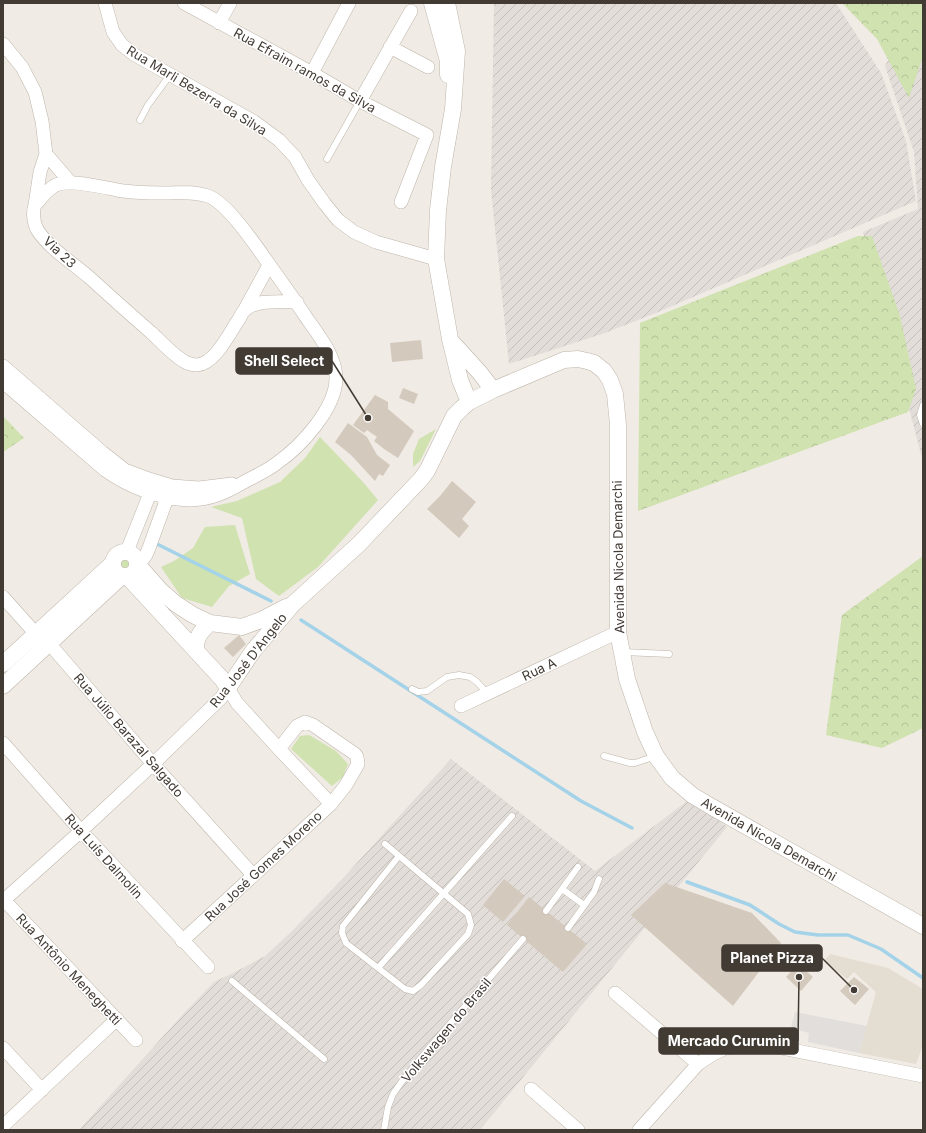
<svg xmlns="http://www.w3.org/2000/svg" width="926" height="1133" font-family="Inter,sans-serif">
	<defs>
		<pattern id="industrial-furrows" width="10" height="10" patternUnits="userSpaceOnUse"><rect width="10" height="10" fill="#e2ddd9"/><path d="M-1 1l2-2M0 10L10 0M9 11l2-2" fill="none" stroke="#c3bfbb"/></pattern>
		<pattern id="forest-crowns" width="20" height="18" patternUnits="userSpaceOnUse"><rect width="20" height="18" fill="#cfe2af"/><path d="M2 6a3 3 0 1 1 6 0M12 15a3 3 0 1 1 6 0" fill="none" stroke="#b3c397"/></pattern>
	</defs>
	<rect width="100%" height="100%" fill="#f0ebe4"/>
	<path fill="#e4ddd2" d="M830,954L888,968L923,989V1045L916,1064L859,1053L876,992L854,972L847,979L824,961Z"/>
	<path fill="url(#industrial-furrows)" d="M494,3H836L881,73L906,141L916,201L656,313L605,333L509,364L491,190Z
		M918,3H923V462L863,232L918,209L914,152L885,66Z
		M451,759L595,871L691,798L727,827L480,1130H79L184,1013L214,982L237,971L265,956L292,931L345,876Z"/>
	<path fill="#cfe2af" d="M436,429L420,461L413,467V454L419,439Z
		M320,437L363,482L378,500L318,567L279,596L256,579L242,518L211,507L237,501L280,482L305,458Z
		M235,525L250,574L229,586L212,607L182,598L161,567L174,561L193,548L205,527Z
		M125,554L130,556L133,559V569L128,572L119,570C114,563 117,558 125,554Z
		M309,735L336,751L348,764L343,777L332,786L291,749L300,736Z"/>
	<path fill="url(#forest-crowns)" d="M842,3H923V56L909,98L877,39Z
		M858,236H872L900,316L916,389L908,412L638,511L640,323Z
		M3,416L24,438L3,452Z
		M923,556V728L882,748L826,735L842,615Z"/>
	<path fill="#e1dedc" d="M795,1012L867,1026L859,1053L808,1042L809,1033L791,1028Z"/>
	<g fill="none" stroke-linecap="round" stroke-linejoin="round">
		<path stroke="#a4d3e9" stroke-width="3.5" d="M157,544L271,601
			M301,620L581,801L632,828
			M687,882L750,905L779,924L795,932L818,935H848L881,949L923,978"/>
	</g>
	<path fill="#d4c9bd" d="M421,340L423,359L392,362L390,343Z
		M403,388L418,394L414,404L399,398Z
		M375,395L388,402V409L414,431L398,458L384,449L374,441L377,437L367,430L364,433L353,425Z
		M348,423L367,437L377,455L390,465L383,476L379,474L375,481L351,455L335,442Z
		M452,481L476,502L462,519L469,526L459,538L427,509L440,496Z
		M239,635L246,644L233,657L224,648Z
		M504,879L525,896L503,922L483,905Z
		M665,883L752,913L781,943L733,1006L631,915Z
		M529,897L587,944L563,972L507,925Z
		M798,964L813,977L801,991L786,977Z
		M854,977L869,989L855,1005L840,991Z"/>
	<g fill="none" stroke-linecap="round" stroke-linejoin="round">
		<defs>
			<path id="service" d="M140,120L148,105L170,75
				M327,159L360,101
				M923,405L920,415L923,424
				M623,652L669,654
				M412,689L418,692L427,691L447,677L459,675L470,677L477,682L487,693
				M604,756L630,763H635L656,756
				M385,844L468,914L471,925L468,934L421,985L413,991L405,989L378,968L512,816
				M562,889L584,905
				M546,911L578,867
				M568,928L594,892L599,879
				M378,968L346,943L342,933L343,926L399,856
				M232,981L324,1059
				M384,1130L388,1107L393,1094L403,1080L430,1047L523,939"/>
			<path id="minor" d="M105,3L113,32L122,45L135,55L253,121L279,140L295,157L308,180L325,204L338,220L354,232L376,242L436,259
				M184,3L312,73L360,101L427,135L401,202
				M219,23L230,3
				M3,44L22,67L35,92L42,121L46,154L40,172L35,205
				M390,47L428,67
				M312,73L349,3
				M360,101L411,11
				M46,154L71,183
				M245,309L269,265
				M3,366L102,452L125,470L149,479L172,486L185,487L199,488L232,484
				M3,382L105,470C129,487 159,499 189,500C211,500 227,492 244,482C255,476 267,471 277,463C300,447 337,408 336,377C335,356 320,337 308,320C296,302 284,285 271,267C258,249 228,203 208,196C193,191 180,193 165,193C149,193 133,193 117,190C102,187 67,178 54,186C50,189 45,193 42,197C42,198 35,205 35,205C32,212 34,225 38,231C51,250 73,263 90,278C111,297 132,316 154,335C163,344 175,357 187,363C190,364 194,365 197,365C215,364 230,332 239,319C241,316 242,312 245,310C256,299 282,302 297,302
				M127,551L153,486
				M138,565L146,555L149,548L170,490
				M3,597L36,634L54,649L153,764L253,875
				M461,706L618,632
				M3,743L81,831L208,967
				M279,749L297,726L305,722L313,725L355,754L357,757L358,764L346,785L331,804
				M3,899L136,1040
				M3,901L81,831L153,764L221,698L228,688L237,703L279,749L331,804L182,941
				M615,993L698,1064
				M3,1048L42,1090
				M531,1089L578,1130
				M3,1126L117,1019
				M639,1130L698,1064L713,1054L726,1048L762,1044L923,1076"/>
			<path id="tertiary" d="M432,3L448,61V75
				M447,3L457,51L453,109L443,167L438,210L436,259L450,339L460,380L469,402
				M451,341L480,373L493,390
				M113 564a12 12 0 1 1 24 0a12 12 0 1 1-24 0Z
				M138,565L161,591L176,604L193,615L210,623L242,627L261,620L286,607
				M127,576L222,679L228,688L253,651L293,604L359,544L421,479L427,471L454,416L462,408L469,402L493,390L564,360L578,359L587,361L594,363L604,371L610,380L615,394L618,425V632L627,679L645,732L656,756L672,778L692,795L712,807L923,926
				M196,650C195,638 201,631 210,623
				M3,664L113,563
				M3,686L122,576"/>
		</defs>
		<use href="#service" stroke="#beb5aa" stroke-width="7"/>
		<use href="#minor" stroke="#beb5aa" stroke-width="14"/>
		<use href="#tertiary" stroke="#beb5aa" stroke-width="17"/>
		<use href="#service" stroke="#fff" stroke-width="6"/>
		<use href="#minor" stroke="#fff" stroke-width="13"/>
		<use href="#tertiary" stroke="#fff" stroke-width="16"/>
	</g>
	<g text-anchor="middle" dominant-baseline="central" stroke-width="3" stroke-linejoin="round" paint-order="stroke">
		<g font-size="13" fill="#423b34" stroke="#fff">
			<text transform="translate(305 70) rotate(29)">Rua Efraim ramos da Silva</text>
			<text transform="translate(197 90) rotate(31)">Rua Marli Bezerra da Silva</text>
			<text transform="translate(60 252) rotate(43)">Via 23</text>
			<text transform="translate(618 557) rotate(-91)">Avenida Nicola Demarchi</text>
			<text transform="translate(248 660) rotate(-52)">Rua José D'Angelo</text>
			<text transform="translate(539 669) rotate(-25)">Rua A</text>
			<text transform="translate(129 735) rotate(49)">Rua Júlio Barazal Salgado</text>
			<text transform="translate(769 839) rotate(30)">Avenida Nicola Demarchi</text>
			<text transform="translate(104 856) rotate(48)">Rua Luís Dalmolin</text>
			<text transform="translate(263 866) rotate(-43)">Rua José Gomes Moreno</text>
			<text transform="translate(69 969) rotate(47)">Rua Antônio Meneghetti</text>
			<text transform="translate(446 1030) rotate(-50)">Volkswagen do Brasil</text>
		</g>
	</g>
	<path fill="none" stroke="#423b34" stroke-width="1.5" d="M368 418L332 361M854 990L822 958M799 977L798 1041"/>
	<g fill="#423b34" stroke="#fff" stroke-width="1.5">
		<circle cx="368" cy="418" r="4"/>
		<circle cx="854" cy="990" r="4"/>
		<circle cx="799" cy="977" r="4"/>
	</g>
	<g fill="#423b34" stroke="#423b34" stroke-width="1.5">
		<rect x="236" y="348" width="96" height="26" rx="4"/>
		<rect x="722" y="945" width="100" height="26" rx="4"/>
		<rect x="659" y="1028" width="139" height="26" rx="4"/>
	</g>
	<g font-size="14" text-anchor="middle" font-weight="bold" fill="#fff">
		<text x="284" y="366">Shell Select</text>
		<text x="772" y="963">Planet Pizza</text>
		<text x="729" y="1046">Mercado Curumin</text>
	</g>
	<rect width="926" height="1133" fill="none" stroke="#423b34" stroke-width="8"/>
</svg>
